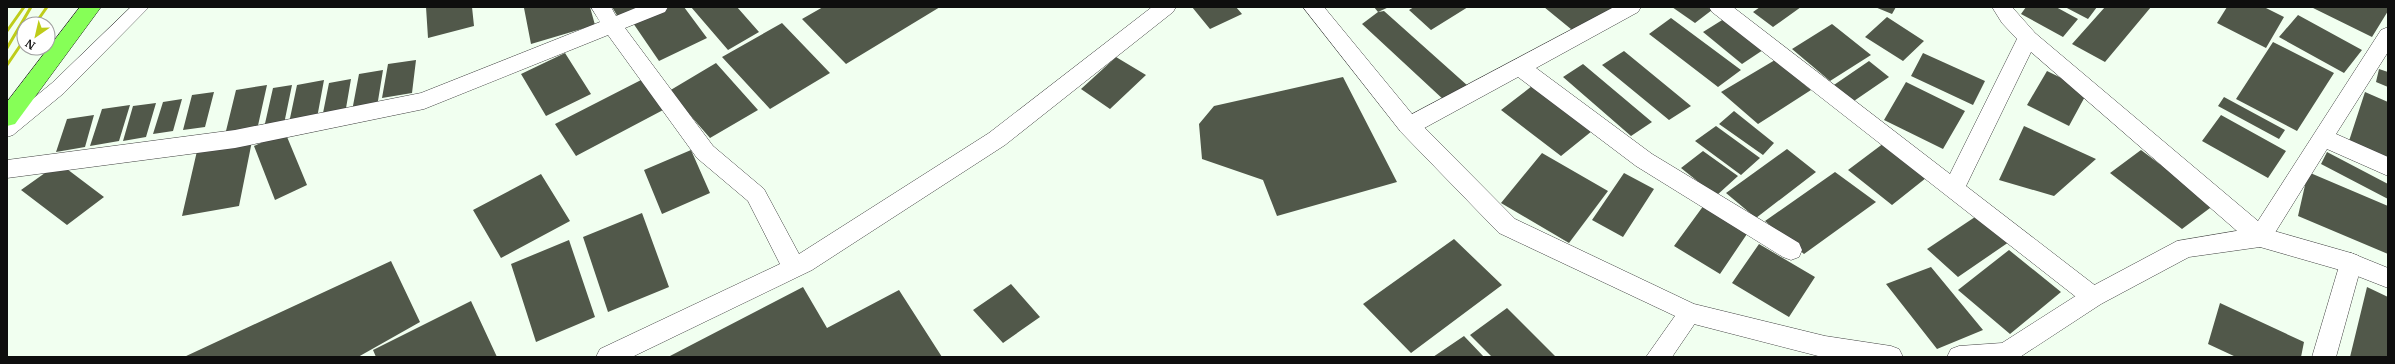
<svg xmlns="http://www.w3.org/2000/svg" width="2395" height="364" font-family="Merriweather,serif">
	<rect width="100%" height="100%" fill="#f1fff0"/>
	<path fill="#51584a" d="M426,7H472L474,26L428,38Z
		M528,7H590L595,25L531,44L524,8Z
		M612,7H642L618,17Z
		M667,7H684L707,38L659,61L633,23Z
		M691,7H737L759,32L728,50Z
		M823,7H940L846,64L802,19Z
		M1192,7H1236L1242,14L1210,29Z
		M1374,7H1389L1378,12Z
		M1414,7H1468L1431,30L1409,10Z
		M1544,7H1619L1577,34Z
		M1672,7H1707L1712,10L1695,23Z
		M1760,7H1801L1773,27L1753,12Z
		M1875,7H1896L1892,14Z
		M2026,7H2056L2078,19L2063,37L2021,14Z
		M2065,7H2097L2088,19Z
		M2105,7H2151L2105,62L2072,44Z
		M2227,7H2264L2284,17L2266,48L2217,23Z
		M2311,7H2388V11L2372,37Z
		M1384,11L1468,86L1445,101L1362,24L1378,12Z
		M2298,15L2362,50L2344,73L2279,37Z
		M1727,17L1766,48L1742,64L1703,32Z
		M1887,17L1924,41L1903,61L1865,37Z
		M1671,18L1741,70L1718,87L1649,34Z
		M782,23L830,73L770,109L722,57Z
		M1832,24L1871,55L1830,81L1792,49Z
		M2273,42L2334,73L2297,131L2236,99Z
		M1624,51L1691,106L1669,120L1602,65Z
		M565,53L591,94L546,116L521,74Z
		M1923,53L1985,81L1973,105L1911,76Z
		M1116,57L1146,75L1110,109L1081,89Z
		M416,60L412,93L382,98L388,64Z
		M1775,60L1811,90L1758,124L1721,92Z
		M1869,61L1889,77L1851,103L1831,87Z
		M716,63L758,110L710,138L669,91Z
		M1583,64L1652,122L1631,136L1563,77Z
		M2379,69L2388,72V87L2376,82Z
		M383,70L377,107L352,111L359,74Z
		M2047,71L2088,91L2069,126L2027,105Z
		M1343,77L1397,182L1277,216L1263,180L1202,159L1199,124L1214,106Z
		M351,79L345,114L322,118L329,83Z
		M643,79L665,109L576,156L555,124Z
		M324,80L317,118L289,123L297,85Z
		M1906,82L1965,111L1943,149L1884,120Z
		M267,85L257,130L225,135L236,90Z
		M292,85L284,124L264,128L273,88Z
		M1532,86L1592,131L1561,156L1501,110Z
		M214,92L205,127L183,130L192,95Z
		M2365,92L2388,102V159L2349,141Z
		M2224,97L2285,130L2279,139L2218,106Z
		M182,99L173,131L153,134L163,102Z
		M156,103L146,137L123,141L133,106Z
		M130,105L119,141L90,146L102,109Z
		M1734,111L1774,143L1763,155L1719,124Z
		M94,115L85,147L56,152L67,119Z
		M2221,115L2286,151L2268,178L2202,141Z
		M1716,126L1760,158L1741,175L1695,141Z
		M2024,126L2096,159L2054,196L1999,180Z
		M285,132L307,185L275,200L254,146Z
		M1888,140L1931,174L1892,205L1848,170Z
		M252,141L239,206L182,216L197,151Z
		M1787,149L1816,172L1756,218L1726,193Z
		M691,150L710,193L662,214L644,170Z
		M2141,150L2214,205L2182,229L2110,173Z
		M1703,151L1738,176L1716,196L1681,168Z
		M2327,152L2388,184V199L2321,164Z
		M1542,153L1608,191L1569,243L1501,203Z
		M59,163L104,197L67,225L21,190Z
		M1835,172L1876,202L1804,254L1765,221Z
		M2308,172L2388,206V254L2298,216Z
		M1624,173L1654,189L1623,237L1592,220Z
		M541,174L570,221L501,258L473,210Z
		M1704,205L1749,231L1720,274L1674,246Z
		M642,213L669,287L608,312L583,237Z
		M1978,215L2009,242L1958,277L1927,249Z
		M1454,239L1502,285L1411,353L1363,304Z
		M569,240L595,317L536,342L511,264Z
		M1759,244L1815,277L1789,317L1732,283Z
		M2009,250L2061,292L2010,334L1958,290Z
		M391,261L420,322L358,357H184Z
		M1931,267L1983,330L1937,349L1886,284Z
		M1011,284L1040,317L1003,343L973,310Z
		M803,287L827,328L899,290L942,357H668Z
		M2367,287L2388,297V357H2350Z
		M471,301L497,357H376L373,350Z
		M2220,303L2304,342L2301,357H2236L2208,344Z
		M1507,308L1556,357H1492L1470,335Z
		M1464,336L1484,357H1433Z"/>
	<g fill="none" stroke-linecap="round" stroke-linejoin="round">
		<defs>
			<path id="service" d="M131,7H149L64,93L13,135L7,137V120L52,83Z"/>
			<path id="minor" d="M591,7H611L616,16L638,7H668L665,12L625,28L713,146L764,189L799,254L989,133L1152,7H1176L1173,12L1005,145L812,270L632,357H596L600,349L780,264L748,201L697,158L608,35L424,109L235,148L7,178V160L235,130L421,93L600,22Z
				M1614,7H1641L1638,12L1536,68L1652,154L1799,243L1802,250L1799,257L1791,260L1783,257L1636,166L1518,77L1417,132L1409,134L1401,132L1398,126L1401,120Z
				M1709,7H1733L1950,174L2017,39L2002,23L1992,7H2012L2035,33L2258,221L2381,30L2388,27V52L2336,134L2388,157V176L2327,149L2268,244L2260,247L2252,244L2031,52L1966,186L2101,290L2105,297L2101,304L2093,307L2085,304L1712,12Z
				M2351,253L2359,256L2362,263L2336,357H2312L2340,263L2343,256Z
				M1690,303L1698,306L1702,313L1672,357H1646L1682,306Z"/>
			<path id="tertiary" d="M1303,7H1324L1417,120L1515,219L1694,304L1825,336L1891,346L1899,349L1903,357H1822L1690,323L1499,233L1401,132Z
				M2260,227L2351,253L2388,268V288L2347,272L2260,247L2189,257L2101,304L2020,357H1947L1951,349L1959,346L2002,343L2085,290L2177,241Z"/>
			<path id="trunk" d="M80,7H101L15,124L7,126V102Z"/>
		</defs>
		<use href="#service" stroke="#414141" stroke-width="1"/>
		<use href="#minor" stroke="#414141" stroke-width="1"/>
		<use href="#tertiary" stroke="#414141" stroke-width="1"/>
		<use href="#trunk" stroke="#1f1f1f" stroke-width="1"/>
		<use href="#service" fill="#fff" fill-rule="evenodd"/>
		<use href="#minor" fill="#fff" fill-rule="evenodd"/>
		<use href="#tertiary" fill="#fff" fill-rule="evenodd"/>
		<use href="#trunk" fill="#86ff57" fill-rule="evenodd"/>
		<path stroke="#becc19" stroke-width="3" d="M35,24L47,7
			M7,31L24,7
			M7,48L31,7
			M7,65L24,40"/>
	</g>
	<rect width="2395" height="364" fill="none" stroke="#0e0e0e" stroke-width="16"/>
	<g transform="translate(36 36) rotate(214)"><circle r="19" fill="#ffffff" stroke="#9f9f9f"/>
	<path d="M0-3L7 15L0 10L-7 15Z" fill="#becc19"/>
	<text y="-6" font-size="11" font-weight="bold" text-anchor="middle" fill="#0e0e0e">N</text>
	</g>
</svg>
